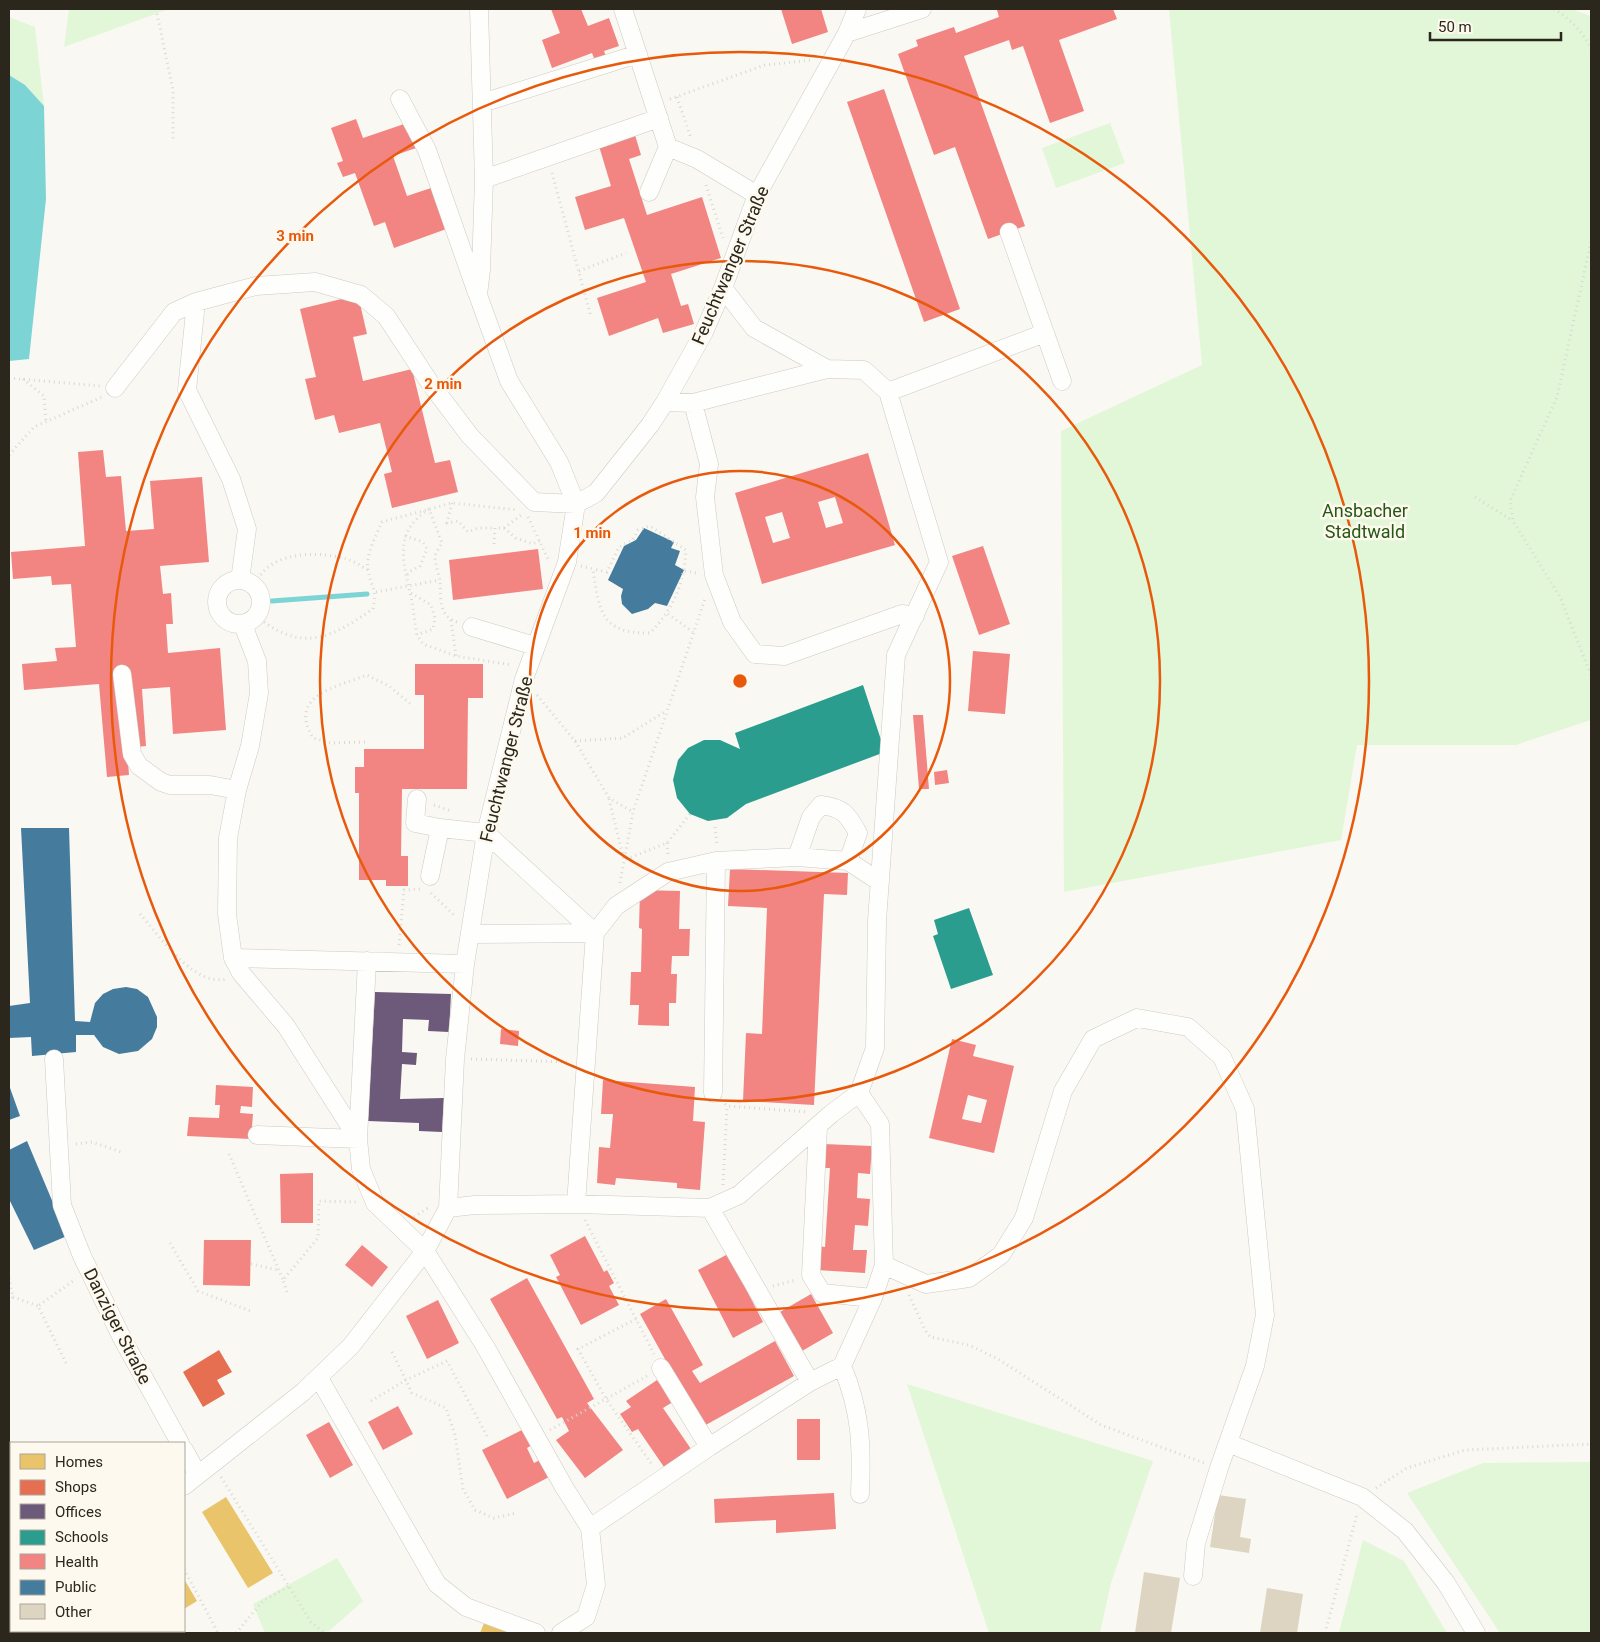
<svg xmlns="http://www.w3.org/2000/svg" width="1600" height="1642" font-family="Roboto,sans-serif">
	<rect width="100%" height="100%" fill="#faf8f2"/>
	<path fill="#e1f7d7" d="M69,9H169L64,47Z
		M1169,9H1571L1591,16V720L1516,745H1357L1341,840L1064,892L1061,431L1202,365Z
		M9,17L35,27L44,106L25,85L9,75Z
		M1110,123L1125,163L1056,188L1042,148Z
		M907,1384L1153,1461L1111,1583L1100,1633H989Z
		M1591,1462V1633H1500L1407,1493L1483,1463Z
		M1363,1540L1404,1561L1447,1633H1339Z
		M337,1558L363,1601L329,1631L319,1633H265L253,1604Z"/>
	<path fill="#7dd4d5" d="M9,75L25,85L44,106L46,199L29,359L9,361Z"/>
	<path fill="#e9c46a" d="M226,1497L273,1573L248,1588L202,1512Z
		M184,1579L197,1601L184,1609Z
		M484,1623L513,1633H480Z
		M81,1631H112L114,1633H83Z"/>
	<path fill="#e76f51" d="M219,1350L232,1372L217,1380L225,1394L203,1407L183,1372Z"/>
	<path fill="#6d597a" d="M375,992L451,994L449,1032L428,1031L429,1020L403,1019L402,1052L417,1053L416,1065L402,1064L400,1099L444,1098L442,1132L419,1131V1123L368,1121Z"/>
	<path fill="#2a9d8f" d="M863,685L885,752L746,804L727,818L708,821L690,814L677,798L673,780L678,760L688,748L704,740H720L740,749L735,733Z
		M969,908L993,975L951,989L933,936L938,934L934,920Z"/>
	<path fill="#f28482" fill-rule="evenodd" d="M551,9H581L588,26L609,18L619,46L604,51L607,59L596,63L592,53L552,68L542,40L560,33Z
		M781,9H821L828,32L792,44Z
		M1000,9H1113L1117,19L1059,40L1084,111L1050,123L1023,46L1012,50L1009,40L964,56L1025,226L988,239L955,147L934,155L898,54L918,46L916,40L954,27L956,33L999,17L997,10Z
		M884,89L960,309L924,322L847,102Z
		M356,119L363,138L407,123L416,148L393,156L407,196L434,187L449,228L394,248L385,222L374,226L355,173L343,177L337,163L343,161L331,128Z
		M635,135L641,155L629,159L647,215L702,197L721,258L671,274L681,306L688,304L694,324L663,333L658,318L609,336L597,298L646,282L624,218L585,230L575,197L611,186L599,146Z
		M358,295L367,334L353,337L363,381L412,369L435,463L450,460L458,492L392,508L384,474L392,472L380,423L339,433L334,415L315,420L305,379L316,377L300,309Z
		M103,450L106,477L121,476L126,531L154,529L150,481L202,477L209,562L160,566L163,594L171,593L173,624H166L168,653L220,648L226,730L173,734L170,687L142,689L146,746L127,748L129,775L107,777L99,684L24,690L22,664L57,661L55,648L76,647L71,584L52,585L51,576L13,579L11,552L85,546L78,452Z
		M868,453L895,545L762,584L735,493ZM835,497L843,523L826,528L818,502ZM782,512L790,538L773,543L765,517Z
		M983,546L1010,624L979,635L952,556Z
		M538,549L543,589L453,600L449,560Z
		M973,651L1010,654L1005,714L968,711Z
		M415,664H483V698H468L467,789H402L401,856H408V886H386V880H359V793H355V767H364V749H424V695H415Z
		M913,715H923L929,789H919Z
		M947,770L949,783L935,785L934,772Z
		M730,869L848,873L847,895L824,894L814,1105L743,1101L746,1033L762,1034L767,908L728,906Z
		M640,890L680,891L679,929H690L689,956H672L671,974H677L676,1003H669V1026L638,1025L639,1005H630L631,972H641L642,929L639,928Z
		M501,1029L519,1031L518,1046L500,1044Z
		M952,1039L976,1045L973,1056L1014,1066L994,1153L929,1138ZM968,1095L987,1100L981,1123L962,1119Z
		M603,1080L695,1087L693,1121L705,1122L700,1190L677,1188V1183L616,1178L615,1185L597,1183L599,1147L610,1148L613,1114H601Z
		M216,1085L253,1087L252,1107L241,1106L240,1113L253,1114L251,1139L187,1136L189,1117L219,1118L220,1105H215Z
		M823,1144L872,1146L870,1174L858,1173L857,1198L870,1199L868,1226L855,1225L853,1250H867L865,1273L817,1270L818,1246L825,1247L830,1168H822Z
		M313,1173V1223H281L280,1174Z
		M585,1236L604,1272L607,1270L614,1283L609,1286L619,1305L581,1325L556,1277L560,1275L550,1255Z
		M204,1240H251L250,1286L203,1285Z
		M362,1245L388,1267L372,1287L345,1265Z
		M728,1254L763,1322L733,1338L698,1270Z
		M527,1278L594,1399L587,1403L623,1450L585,1478L556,1440L569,1431L562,1417L557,1419L490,1299Z
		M811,1294L833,1333L802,1351L780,1312Z
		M666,1299L703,1365L692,1371L700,1383L775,1341L794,1376L702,1427L684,1395L663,1408L691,1449L664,1467L638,1429L632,1432L620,1414L631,1407L626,1401L657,1380L662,1387L676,1379L640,1314Z
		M438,1300L459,1343L427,1359L406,1316Z
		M398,1406L413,1434L383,1450L368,1422Z
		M797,1419H820V1460H797Z
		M329,1422L353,1465L330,1478L306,1435Z
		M524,1429L532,1445L527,1448L534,1463L540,1460L549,1477L507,1499L482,1450Z
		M834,1493L836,1529L776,1533V1520L715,1523L714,1499Z"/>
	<path fill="#457b9d" d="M644,528L674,542L671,548L680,551L675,565L684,570L667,606L655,603L648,609L632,614L622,604L621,596L623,589L608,580L624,546L636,540Z
		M21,828H69L75,1021L90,1022L95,1003L103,994L113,989L126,987L137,989L148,997L157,1017V1027L152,1039L138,1051L119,1054L103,1047L94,1035H76V1052L32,1056L31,1037L9,1038V1006L30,1003Z
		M9,1085L20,1116L9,1120Z
		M27,1141L67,1236L34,1250L9,1199V1150Z"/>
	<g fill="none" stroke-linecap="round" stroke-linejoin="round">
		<path stroke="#7dd4d5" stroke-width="5" d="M272,601L367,594"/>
	</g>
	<path fill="#ddd5c2" d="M1218,1495L1246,1499L1240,1537L1251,1539L1249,1553L1210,1547Z
		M1144,1572L1180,1578L1171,1633H1135Z
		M1267,1588L1303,1594L1297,1633H1260Z"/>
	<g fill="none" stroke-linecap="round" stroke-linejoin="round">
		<defs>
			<path id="minor" d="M479,9L484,179
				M623,9L668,147L697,159L757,195
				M847,33L922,9
				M400,99L427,150L477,293
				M482,103L638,54
				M649,192L668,147
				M1009,232L1062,381
				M196,302L187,390L231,479L247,529L240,580
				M115,388L174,312L196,302L256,286L315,282L361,295L386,316L430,383L470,436L534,502L576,504L559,462L509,381L478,295L481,270L484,179L659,118
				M888,392L1045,333
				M665,402L693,403L709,464L705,497L714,575L732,622L755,654L784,656L902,614L915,616
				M693,403L827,369
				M217 602a22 22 0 1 1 44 0a22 22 0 1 1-44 0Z
				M243,625L257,661L259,693L250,746L237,790L228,838L227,914L233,958L241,973L286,1026L358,1139L361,1169L375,1203L425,1251L485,1346L564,1487L590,1528L596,1585L586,1617L561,1633
				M472,627L535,646
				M122,674L132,754L139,766L161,782L170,785H210L237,790
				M417,799L415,823L440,828
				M797,857L811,817L821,805C843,808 847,813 858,833L848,861
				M430,876L440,828L486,833L595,933
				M470,934L595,933
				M233,958L465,964
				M54,1059L62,1205L82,1256L123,1340L180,1443
				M713,1093L716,861
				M818,1126L811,1275L822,1293L873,1298L884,1265L880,1124L859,1093
				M257,1135L358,1139L367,961
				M576,1204L595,933L616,906L668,872L716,861L797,857L848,861L880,882
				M448,1208L475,1205L576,1204L710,1208L739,1195L831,1114L859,1093L875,1048L877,921L896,655L939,562L888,392L864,370L827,369L754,328L723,288
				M710,1208L810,1382
				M884,1265L926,1284L969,1278L1001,1255L1024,1218L1063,1091L1093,1039L1137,1018L1188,1027L1222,1057L1245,1109L1265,1315L1255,1366L1219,1468L1196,1543L1193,1576
				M842,1366C861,1411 862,1446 860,1494
				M661,1368L709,1447
				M319,1378L437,1584L466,1607L536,1633
				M1228,1443L1362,1497L1405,1531L1446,1583L1476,1633
				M184,1450L198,1475
				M184,1486L303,1392L351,1346L425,1251L448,1208L455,1059L465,964L486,833L524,679L567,562L576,504L596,493L650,425L665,402L704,332L723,288L757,195L847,33L857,9
				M590,1528L709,1447L810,1382L842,1366L873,1298
				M9,1601L11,1600"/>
		</defs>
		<use href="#minor" stroke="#cdcac3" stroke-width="19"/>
		<path stroke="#d8d8d5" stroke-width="3" stroke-dasharray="1 4" stroke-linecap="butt" d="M156,9L173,90V140
			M1554,9C1569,18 1585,33 1591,50
			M677,97L691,138
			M670,99L765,65L812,60
			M552,173L591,317
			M706,185L723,238
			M1591,242L1557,397L1510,501L1513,521L1560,597L1591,675
			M579,271L626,253
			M9,378L100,386
			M23,379L44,396L46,422
			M9,455L34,427L102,397
			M1475,497L1513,521
			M452,503L447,523L458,521L468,532L478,528H495
			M528,517L549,561
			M504,528L516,538L533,544L541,540
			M405,536L423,542L427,549L420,566L409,572L406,577
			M494,544L495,528H504L524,513
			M581,566L593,569C599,611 601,634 650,633C674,608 684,584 686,550L650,526L638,530L633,540L619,547L607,572L593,569
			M685,571L696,573
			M258,579C274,551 318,551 347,559C354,561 361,566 368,570
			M376,592L440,580
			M411,593L431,605L435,618L433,629L417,635
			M668,614L693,632
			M260,619C304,653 332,637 373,609C377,589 372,589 368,571C365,555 376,536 382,522L452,503L518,510
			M451,620L456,656
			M457,622C438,616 441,597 440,581C439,574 435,565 435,557C435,553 440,547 442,543L429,509C397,530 401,554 409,588C413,603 414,619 417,635L423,644L456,656L512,665
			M537,695L575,741L609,798L633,812
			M575,741L623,738L666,711
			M365,742L331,743L313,738C287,695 337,687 367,675L389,686L413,706
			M609,799L624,860L667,843L690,814
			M434,805L451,811
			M715,827L717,845
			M667,843L668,855
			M620,883L633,812L705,599
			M431,893L455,916
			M140,914C160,936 193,987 227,979
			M399,945L404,890L421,889
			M471,1059L569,1062
			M725,1104L727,1106L808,1112
			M76,1144L92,1142L121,1152
			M229,1154L283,1280
			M723,1185L727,1106
			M414,1217L428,1208
			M585,1220L654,1354
			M170,1243L198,1291L253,1312
			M251,1264L278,1270
			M9,1278L13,1297L9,1302
			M773,1286L796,1280
			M287,1292L283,1280L318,1238L319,1201L357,1202
			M909,1295L925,1330L930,1337L969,1345L998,1359L1101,1425L1204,1463
			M13,1297L38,1306
			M636,1319L578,1349L606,1399L653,1466
			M392,1352L412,1393L446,1408L455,1435L463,1489L475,1510L494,1518L516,1513
			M66,1363L38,1306L76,1279
			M371,1401L406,1380L447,1361L487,1436
			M550,1430L647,1376
			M221,1477L311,1622L324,1633
			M1376,1488L1407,1468L1465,1450L1591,1444
			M184,1569L218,1633
			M118,1631L119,1633
			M236,1633L263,1601L289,1586
			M1325,1633L1357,1514"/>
		<use href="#minor" stroke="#fefefd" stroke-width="18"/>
	</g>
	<g fill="none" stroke="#e8590c" stroke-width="2.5">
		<circle cx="740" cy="681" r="210"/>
		<circle cx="740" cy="681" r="420"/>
		<circle cx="740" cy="681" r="629"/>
	</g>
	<g text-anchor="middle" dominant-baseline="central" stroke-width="5" stroke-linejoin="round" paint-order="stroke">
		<g font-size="18" fill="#2b271d" stroke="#fef9ee">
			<text transform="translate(730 265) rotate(-67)">Feuchtwanger Straße</text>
			<text transform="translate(506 759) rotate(-76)">Feuchtwanger Straße</text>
			<text transform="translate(118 1326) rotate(63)">Danziger Straße</text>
		</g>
		<g font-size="18" fill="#255815" stroke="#fef9ee">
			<text x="1365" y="510">Ansbacher<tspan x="1365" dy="21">Stadtwald</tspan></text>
		</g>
	</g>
	<circle cx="740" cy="681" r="8" fill="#e8590c" stroke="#fef9ee" stroke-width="2.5"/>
	<g font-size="15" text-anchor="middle" font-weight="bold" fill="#e8590c" stroke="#fef9ee" stroke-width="5" stroke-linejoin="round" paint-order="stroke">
		<text x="295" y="241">3 min</text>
		<text x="443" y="389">2 min</text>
		<text x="592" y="538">1 min</text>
	</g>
	<rect width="1600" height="1642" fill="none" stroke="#2b271d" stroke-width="20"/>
	<rect x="10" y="1442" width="175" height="190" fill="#fef9ee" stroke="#aaa59a"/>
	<rect x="20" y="1454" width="25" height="15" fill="#e9c46a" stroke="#aaa59a"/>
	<text x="55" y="1467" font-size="15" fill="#2b271d">Homes</text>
	<rect x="20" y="1480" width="25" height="15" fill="#e76f51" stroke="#aaa59a"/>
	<text x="55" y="1492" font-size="15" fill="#2b271d">Shops</text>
	<rect x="20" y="1504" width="25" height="15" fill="#6d597a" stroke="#aaa59a"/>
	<text x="55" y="1517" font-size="15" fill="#2b271d">Offices</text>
	<rect x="20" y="1530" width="25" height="15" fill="#2a9d8f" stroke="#aaa59a"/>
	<text x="55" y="1542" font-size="15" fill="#2b271d">Schools</text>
	<rect x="20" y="1554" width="25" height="15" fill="#f28482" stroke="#aaa59a"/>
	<text x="55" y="1567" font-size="15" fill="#2b271d">Health</text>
	<rect x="20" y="1580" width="25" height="15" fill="#457b9d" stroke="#aaa59a"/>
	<text x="55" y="1592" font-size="15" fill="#2b271d">Public</text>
	<rect x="20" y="1604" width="25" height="15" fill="#ddd5c2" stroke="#aaa59a"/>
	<text x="55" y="1617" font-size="15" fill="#2b271d">Other</text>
	<path d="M1430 32v8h131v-8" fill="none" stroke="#2b271d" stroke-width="2.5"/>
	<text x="1438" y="32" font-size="15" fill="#2b271d" stroke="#fef9ee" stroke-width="4" paint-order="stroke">50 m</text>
</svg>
